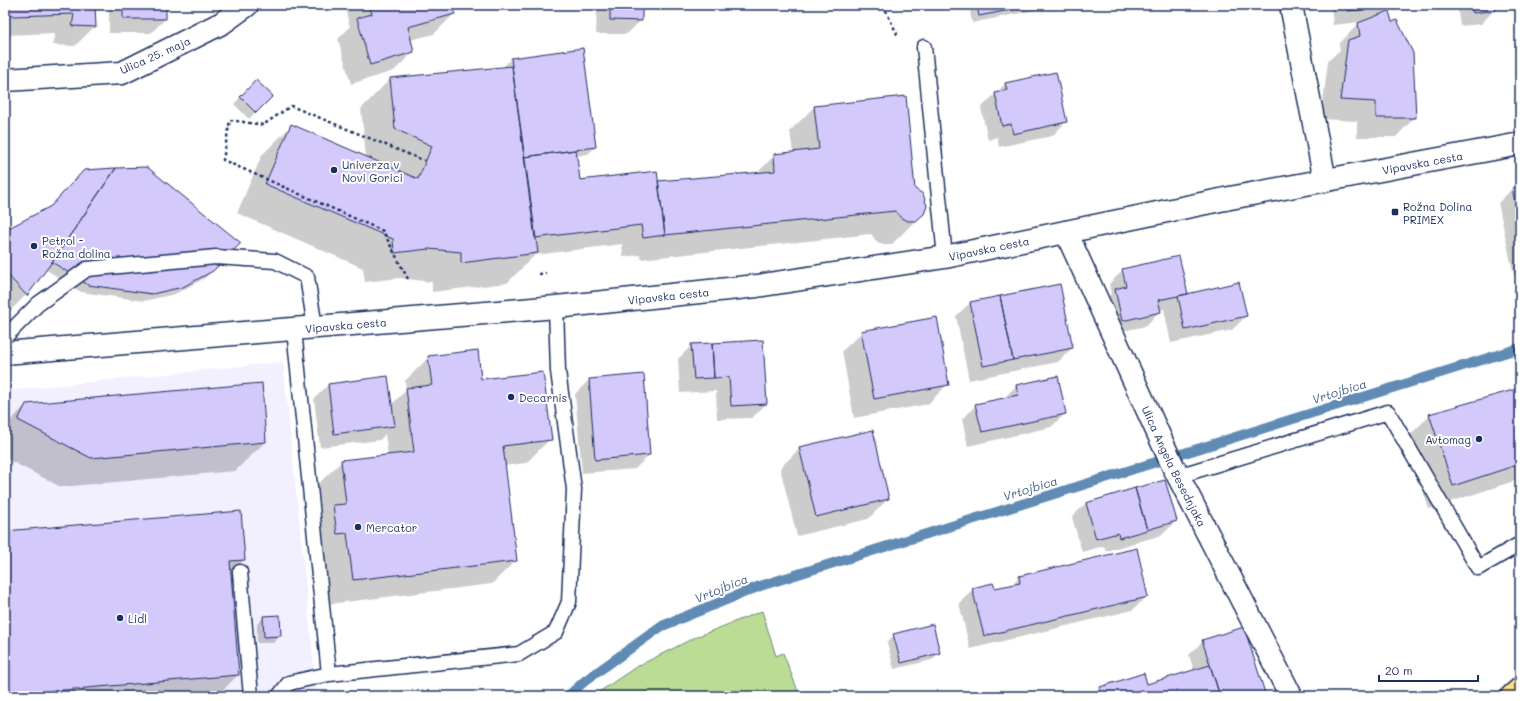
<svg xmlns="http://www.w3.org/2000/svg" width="1525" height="701" font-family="Mali,sans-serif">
	<rect width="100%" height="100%" fill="#fff"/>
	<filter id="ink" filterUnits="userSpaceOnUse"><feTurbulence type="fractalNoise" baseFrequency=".025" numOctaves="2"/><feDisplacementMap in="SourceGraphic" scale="8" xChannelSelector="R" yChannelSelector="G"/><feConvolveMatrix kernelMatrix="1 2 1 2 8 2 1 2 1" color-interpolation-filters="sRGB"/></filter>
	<g filter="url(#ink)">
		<path fill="#f2effe" d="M283,362L317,696H5V391Z"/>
		<path fill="#bbdc95" stroke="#6b867a" d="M762,611L776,656L783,653L800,696H593L636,667L696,637Z"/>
		<path fill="#0003" d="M5,5H94L95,26L75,46L53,45L55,33L5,35Z
			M109,5H165V19L151,33H109Z
			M344,5H452L454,14L434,34L410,40L413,52L394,71L351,84L338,39L350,27Z
			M597,5H641V20L627,34H596Z
			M969,5H1060L972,23Z
			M1331,5H1391L1384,14L1391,24L1415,117L1396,137H1357V121L1321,119L1328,61L1340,50L1339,44L1360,22L1333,25Z
			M1457,5H1510L1507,8L1495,9L1481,24L1460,26Z
			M511,59L595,147L588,154L576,156L579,181L657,182L757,173L775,155L793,153L790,131L814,107L905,97L914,190L923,213L891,245H884L877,242L871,234L641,259L640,255L623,257L622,244L535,255L507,283L432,292V282L399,278L365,282L363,268L237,213L262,155L292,125L366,157L361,109L390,79L505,68L504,66Z
			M256,81L271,96L249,119L234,104Z
			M1005,84L1066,122L1052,136L999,147L997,137L988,140L981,108Z
			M85,171L240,243L205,278L175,294L144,301L81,292L45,269L26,295L7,314L5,312V231L48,209Z
			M1520,187V274L1514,276L1498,203L1512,189Z
			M1123,270L1187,295L1246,316L1232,330L1171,343L1164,309L1160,310L1146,326L1108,334L1101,304L1111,294L1109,284Z
			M970,303L1072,348L1058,362L969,380L956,316Z
			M862,332L948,384L928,404L854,418L842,351Z
			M692,345L766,404L752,418L717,419L716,391L680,393L678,359Z
			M429,357L480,380L550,439L526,463L504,466L516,560L492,584L329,604L323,556L310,530L322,519L317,485L342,461L388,456L385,434L380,440L320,447L314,399L328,385L391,405L406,390L405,381Z
			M589,380L649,455L635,469L582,473L575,394Z
			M1016,386L1065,414L1051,427L968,446L962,419L976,405L1003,399Z
			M1520,389V479L1429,509L1406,439L1430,415Z
			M26,405L265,442L235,471L61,487L5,458V426Z
			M800,448L888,499L868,519L797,536L780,468Z
			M1086,503L1176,521L1162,535L1106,551L1104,546L1082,552L1072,517Z
			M5,532L244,560L230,574L238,675L219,694L198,696H5Z
			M1019,577L1147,596L1133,610L970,649L959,603L973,589L994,590L1010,586Z
			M264,617L280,636L273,643H257V624Z
			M894,635L939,653L932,660L894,669L887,642Z
			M1203,641L1264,696H1092L1100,688L1143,675L1147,685L1194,671L1189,655Z"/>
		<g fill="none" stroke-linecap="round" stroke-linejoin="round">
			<path stroke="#618bb4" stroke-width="10" d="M568,696L586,680L662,626L760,586L1520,348"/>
		</g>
		<path fill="#d4c9fb" stroke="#1b2f5e" d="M5,5H95L96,27L72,26L74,14L14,16L5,14Z
			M123,5H166V19H123Z
			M369,5H453L455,14L408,27L414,52L370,65L357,18L372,14Z
			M610,5H642V21L610,20Z
			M977,5H1035L979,16Z
			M1346,5H1392L1393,7L1347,11Z
			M1472,5H1495L1496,10L1473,13Z
			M1389,11L1392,22L1397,20L1413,53L1416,118H1376V102L1340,100L1348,40L1360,36L1358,23Z
			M583,48L596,147L524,157L511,58Z
			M512,66L538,253L461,263V252L429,249L394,253L393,239L265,184L291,124L418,179L432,146L395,129L390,78Z
			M1056,72L1067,122L1013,134L1011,124L1002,126L995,93L1007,90L1005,83Z
			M256,80L273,96L256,113L240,97Z
			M906,96L915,189L923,194L927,206L924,214L916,221H908L901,218L895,211L665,235L658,181L775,171L774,154L819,149L814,106Z
			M576,150L580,180L657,171L665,235L643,238L641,225L535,238L524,157Z
			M147,167L241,243L213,271L183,287L152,294L88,285L52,262L116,168Z
			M116,168L52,262L27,296L5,272V230L51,206L84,170Z
			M1520,186V225L1512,188Z
			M1179,256L1188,294L1158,300L1161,312L1122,321L1115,289L1126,286L1122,269Z
			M1239,282L1247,316L1185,330L1178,296Z
			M1060,284L1073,348L1013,360L1000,296Z
			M1000,296L1013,360L983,366L970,302Z
			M937,317L949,385L874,399L861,331Z
			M763,340L767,404L731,406L729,377L714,378L712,343Z
			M712,343L714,378L694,379L691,344Z
			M478,350L481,379L543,372L552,440L503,446L517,561L353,580L347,533L337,534L333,505L346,504L341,460L414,452L406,388L432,385L428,356Z
			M644,374L650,455L595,460L589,379Z
			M388,376L395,426L334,434L328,384Z
			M1058,376L1066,414L982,432L975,404L1018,395L1016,385Z
			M262,383L266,442L91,458L18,420L26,404Z
			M1520,388V464L1453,486L1429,414Z
			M873,430L889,499L816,517L799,447Z
			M1165,480L1177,521L1147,530L1135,488Z
			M1135,488L1147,530L1119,538L1118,533L1096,539L1086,503Z
			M241,511L245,560L230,561L239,675L5,695V531Z
			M1137,548L1148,597L984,636L972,588L993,583L995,588L1020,583L1019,576Z
			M280,615L281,636L264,637L263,616Z
			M933,624L940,653L901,663L893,634Z
			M1244,627L1266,696H1220L1202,640Z
			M1210,665L1220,696H1102L1100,687L1144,673L1147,684Z"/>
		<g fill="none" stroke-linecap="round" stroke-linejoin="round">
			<defs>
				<path id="lane" d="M924,47L945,257
					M294,330L329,674
					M5,337L38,304L87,269L216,257L275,261L307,277L315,327
					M1178,476L1388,412L1478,568L1520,544
					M240,572L251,696
					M279,696L289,683L329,674L519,654L556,632L569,602L574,489L558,371L556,307"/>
				<g id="street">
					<path d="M1291,5L1325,181"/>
					<path d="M5,80L122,73L222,23L247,5"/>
					<path id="s1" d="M1066,232L1173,466L1291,696"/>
				</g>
				<g id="secondary">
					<path id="s2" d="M5,353L556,307L757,286L945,257L1230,198L1520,144"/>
				</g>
				<path id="primary" d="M1512,696L1520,689"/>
			</defs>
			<use href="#lane" stroke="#1b2f5e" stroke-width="17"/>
			<use href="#street" stroke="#1b2f5e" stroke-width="25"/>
			<use href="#secondary" stroke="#1b2f5e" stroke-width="25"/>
			<use href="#primary" stroke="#1b2f5e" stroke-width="25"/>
			<path stroke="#1b2f5e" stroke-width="2.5" stroke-dasharray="3 3" stroke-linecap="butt" d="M883,5L898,36
				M539,274L546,273
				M408,279L383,231L223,160L230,120L263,125L291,106L425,161"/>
			<use href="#lane" stroke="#fff" stroke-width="14"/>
			<use href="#street" stroke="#fff" stroke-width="22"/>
			<use href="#secondary" stroke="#fff" stroke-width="22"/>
			<use href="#primary" stroke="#ffdf80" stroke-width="22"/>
		</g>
	</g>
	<g fill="#1b2f5e" stroke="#fff" stroke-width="1.5">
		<circle cx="334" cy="170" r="4"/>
		<rect x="1391" y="208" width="8" height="8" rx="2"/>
		<circle cx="34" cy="246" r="4"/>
		<circle cx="511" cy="397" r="4"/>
		<circle cx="1479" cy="439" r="4"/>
		<circle cx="358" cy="527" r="4"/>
		<circle cx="120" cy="618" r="4"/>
	</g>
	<g text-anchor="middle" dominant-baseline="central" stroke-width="4" stroke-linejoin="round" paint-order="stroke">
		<g font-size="11" fill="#1b2f5e" stroke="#fff">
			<text transform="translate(155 55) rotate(-24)">Ulica 25. maja</text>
			<text stroke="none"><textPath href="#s2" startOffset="1432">Vipavska cesta</textPath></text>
			<text stroke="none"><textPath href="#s2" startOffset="990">Vipavska cesta</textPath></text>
			<text stroke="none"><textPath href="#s2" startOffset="666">Vipavska cesta</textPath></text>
			<text stroke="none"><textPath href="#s2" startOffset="342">Vipavska cesta</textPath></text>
			<text stroke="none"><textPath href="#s1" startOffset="258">Ulica Angela Besednjaka</textPath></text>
		</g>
		<g font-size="11" fill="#1b2f5e" stroke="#fff" text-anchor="start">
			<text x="342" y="164">Univerza v<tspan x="342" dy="13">Novi Gorici</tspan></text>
			<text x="1403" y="206">Rožna Dolina<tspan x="1403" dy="13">PRIMEX</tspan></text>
			<text x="42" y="240">Petrol -<tspan x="42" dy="13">Rožna dolina</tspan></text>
			<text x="519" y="397">Decarnis</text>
			<text x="1471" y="439" text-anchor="end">Avtomag</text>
			<text x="366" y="527">Mercator</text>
			<text x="128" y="618">Lidl</text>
		</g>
		<g font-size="12" font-style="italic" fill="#3e5d89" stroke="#fff">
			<text transform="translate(1339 391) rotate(-17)">Vrtojbica</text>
			<text transform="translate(1030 488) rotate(-17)">Vrtojbica</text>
			<text transform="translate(721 588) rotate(-22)">Vrtojbica</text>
		</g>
	</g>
	<rect width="1525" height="701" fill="none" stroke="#fff" stroke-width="20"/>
	<rect x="10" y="10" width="1505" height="681" fill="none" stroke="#1b2f5e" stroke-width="1.5" filter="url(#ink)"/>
	<path d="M1379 675v6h99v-6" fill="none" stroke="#1b2f5e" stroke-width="2"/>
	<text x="1385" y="675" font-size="12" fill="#1b2f5e" stroke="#ffffff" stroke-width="3" paint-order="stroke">20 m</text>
</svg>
